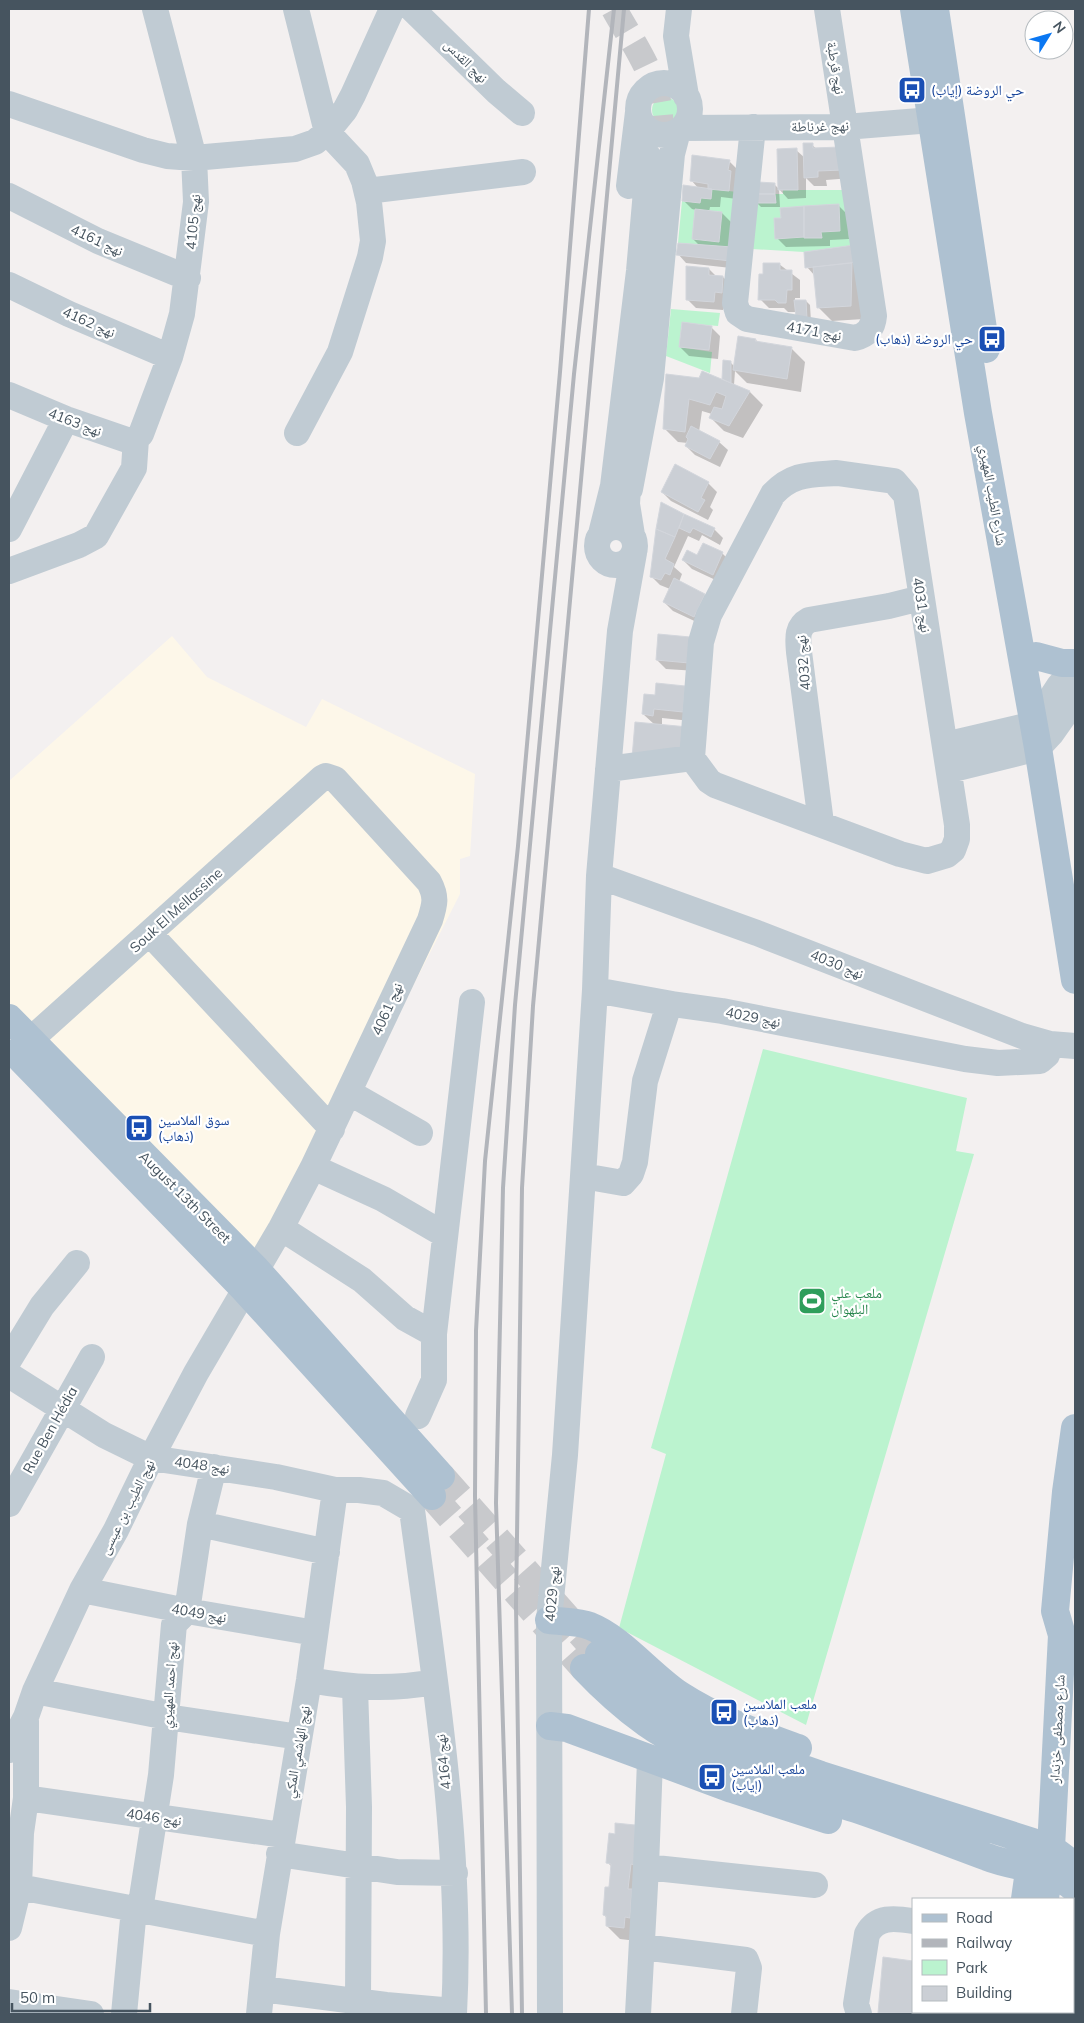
<svg xmlns="http://www.w3.org/2000/svg" width="1084" height="2023" font-family="Mulish,'Noto Naskh Arabic',sans-serif">
	<rect width="100%" height="100%" fill="#f3f0f0"/>
	<path fill="#fdf7e9" d="M172,636L207,677L306,727L322,699L475,774L470,856L460,859V894L270,1267L28,1026L9,1003V781Z"/>
	<path fill="#bbf3cf" d="M652 110a13 13 0 1 1 26 0a13 13 0 1 1-26 0Z
		M712,189L737,192L732,247L678,243L682,201L700,203L701,198L711,199Z
		M783,190H847L856,245L804,252L752,249L756,203H776L775,194H783Z
		M671,309L720,313L718,326L682,323L679,347L712,352L710,373L666,356Z
		M763,1049L967,1098L956,1151L974,1154L806,1725L619,1628L666,1454L651,1448Z"/>
	<path fill="#0003" d="M812,145L852,178L826,180L827,186H814L806,178V198L788,199L779,189L780,207H761L757,203L774,184L779,189L796,150L805,158Z
		M729,161L738,170L737,199L721,197L720,207H710L709,212L722,213L731,222L740,269L686,263L678,254L700,246L693,239L696,210L692,209L683,200L699,189L691,180Z
		M838,205L847,214L849,239L830,240V246L786,247L777,238L782,219Z
		M854,246L864,319L832,321L818,307L815,276L807,267Z
		M779,264L800,280V298H795V301H806L810,305L811,322L796,312H788L784,308H769L760,299L764,275Z
		M709,269L716,276L723,277L732,286L723,300V310L696,308L687,299Z
		M711,327L720,336L718,359L689,356L680,347Z
		M756,340L759,343L792,349L805,362L801,392L747,383L735,371L734,385L750,392L763,405L743,438L724,431L711,418L712,414L702,411L699,432L719,442L728,450L720,467L695,455L686,446L688,443L678,442L665,429L667,376L727,382L723,378L731,363L734,366Z
		M708,483L717,492L710,507L713,510L708,520L671,501L662,492Z
		M662,504L714,529L723,538L720,545L702,535L699,541L688,536L674,567L682,574L679,582L705,595L713,604L703,625L673,611L664,602L670,589L660,585L651,576Z
		M722,553L731,562L722,583L692,569L683,560Z
		M659,636L697,671L666,669L657,660Z
		M685,687L691,721L662,718V726L655,725L643,714L656,697Z
		M635,1826L637,1941L620,1939L607,1926V1918L604,1915L612,1867L608,1863L616,1835Z
		M913,2012H1007V2014L879,2013Z"/>
	<path fill="#cbcfd5" stroke="#d3d6dc" d="M803,143H813V148L840,147L843,170L818,171V177L804,178Z
		M797,148L798,190H778L777,149Z
		M692,155L730,160L728,170L731,171L729,191L708,189V184L690,181Z
		M758,182L775,183V194H757Z
		M683,185L712,189L711,199L701,198L700,203L682,201Z
		M757,194H775L776,203H756Z
		M839,204L840,231L821,232L822,238H804V206Z
		M804,206V237L775,239L774,218H781L780,208Z
		M695,209L722,212L719,242L692,239Z
		M678,243L732,247L731,261L676,255Z
		M854,245L857,262L805,268L804,252Z
		M763,263H780V270H792V290H787L786,303H778L775,300H758L759,274H763Z
		M852,263L851,306L817,308L813,267Z
		M686,266L709,268V275L723,276L722,293L715,292L714,302L686,300Z
		M794,300H806L807,319L796,317Z
		M682,322L712,326L709,350L679,347Z
		M738,336L756,339L755,341L792,347L787,379L733,370Z
		M723,360L731,361V383L722,379Z
		M702,371L750,391L729,426L709,418L714,407L722,409L726,396L716,392L710,405L689,399L685,432L663,429L666,374L699,378Z
		M691,426L720,441L710,459L685,446L688,439L686,437Z
		M675,464L709,482L701,498L705,500L698,512L661,492Z
		M661,502L684,514L675,537L656,529Z
		M684,514L715,528L711,537L693,528L690,533L679,528Z
		M656,529L675,537L665,559L674,564L670,575L665,573L661,580L650,577Z
		M703,543L723,552L713,575L682,560L687,550L697,555Z
		M674,578L705,594L694,617L663,602Z
		M658,634L690,637L689,663L656,660Z
		M656,683L685,686L683,712L654,709L653,716L642,714L644,694L655,695Z
		M635,722L688,727L687,747L632,758Z
		M615,1823L635,1825V1865L631,1864L628,1889H632L630,1918L625,1917L624,1928L606,1926V1916L603,1915L605,1887H609L611,1864L606,1863L609,1833L615,1834Z
		M883,1957L913,1961V2012H927V2014L878,2013Z
		M951,2012H993L992,2014H950Z"/>
	<g fill="none" stroke-linecap="round" stroke-linejoin="round">
		<path stroke="#c8c9cc" stroke-width="26" stroke-dasharray="26 13" stroke-linecap="butt" d="M614,9C631,40 655,72 659,108C662,124 659,142 658,158"/>
		<path stroke="#c8c9cc" stroke-width="28" stroke-dasharray="28 14" stroke-linecap="butt" d="M441,1476L599,1654
			M432,1496L584,1668"/>
		<path stroke="#c0cbd3" stroke-width="26" d="M296,9L327,132L357,164L364,181L369,202L373,241L370,257L340,352L297,433
			M412,9L496,91L522,113
			M679,9L676,36L686,96
			M638 109a26 26 0 1 1 52 0a26 26 0 1 1-52 0Z
			M9,104L143,150L167,156L194,158L295,149L315,142L327,132L345,110L353,95L392,9
			M753,127L735,303L738,313L747,319L855,338C867,335 873,328 874,316L827,9
			M682,128L845,127L932,120
			M629,186L638,112
			M367,191L523,172
			M9,196L98,241L188,278
			M9,285L69,314L170,357
			M9,395L66,419L130,441L136,439L141,434L170,357L182,314L196,202L194,158L155,9
			M629,471L627,504L632,535
			M837,473L894,481L906,495L957,825V839L953,850L947,855L927,861L900,854L715,785L709,781L692,758L701,642L709,615L773,494C793,473 810,475 837,473Z
			M630,489L651,378L672,154L678,131
			M597 546a19 19 0 1 1 38 0a19 19 0 1 1-38 0Z
			M9,529L66,419
			M601,534L613,486L639,271L649,157
			M9,571L79,545L96,536L134,468L136,439
			M945,745L1034,724L1059,686L1075,668
			M608,769L692,758
			M950,770L1038,748L1051,734L1075,700
			M821,823L799,652C798,639 796,627 809,620L889,606L921,598
			M599,876L757,933L1022,1036L1050,1044L1075,1046
			M150,934L332,1129
			M595,990L672,1004
			M350,1093L420,1133
			M313,1167L383,1199L445,1235
			M583,1176L623,1183L631,1174L635,1162L645,1081L668,1008L672,1004L722,1011L965,1059L998,1063L1040,1061L1047,1055L1050,1044
			M281,1228L362,1280L405,1318L434,1334
			M9,1360L42,1306L77,1263
			M9,1375L104,1435L151,1458L276,1477L335,1490H359L383,1493L412,1510C434,1675 463,1848 454,2014
			M418,1416L434,1380V1334L472,1002
			M9,1504L92,1357
			M200,1524L327,1552
			M82,1590L187,1611L315,1633
			M309,1680C354,1688 389,1690 435,1682
			M355,1688L359,1807L358,2001
			M35,1691L167,1717L299,1737
			M9,1750L26,1717L35,1691L82,1590L116,1530L151,1458L196,1373L281,1228L313,1167L430,920C435,904 437,897 429,882L335,779L326,776L322,778L29,1041
			M26,1798L282,1835
			M279,1854L397,1872L455,1873
			M646,1867L650,1760
			M19,1887L267,1934
			M140,1910L161,1775L174,1624L187,1611L200,1524L214,1467
			M9,1928L19,1887L21,1833L26,1798V1721
			M643,1947L746,1960L749,1968L744,2014
			M262,1989L386,2005L454,2011
			M9,2002L91,2014
			M124,2014L134,1909
			M259,2014L267,1934L309,1680L335,1490
			M550,2014L549,1620L565,1455L595,990L599,876L620,631L634,553
			M638,2014L646,1867L815,1885
			M859,2014L856,2004L867,1934C877,1916 894,1918 913,1921"/>
		<path stroke="#aec1d1" stroke-width="28" d="M914,9L978,413L1038,748L1075,980
			M935,9L986,349
			M1036,656L1062,663H1075
			M9,1018L256,1269L441,1476
			M15,1053L244,1289L432,1496
			M549,1620C562,1622 578,1621 590,1626C621,1638 651,1676 680,1695C717,1719 757,1733 798,1748
			M599,1654L637,1691L664,1711L712,1737L821,1775L1033,1842L1051,1848L1075,1866
			M584,1668C603,1688 624,1707 646,1723C708,1766 785,1786 856,1809C900,1824 944,1841 987,1857C1017,1869 1050,1866 1075,1889
			M550,1726L567,1728L732,1789L828,1820
			M1025,1899L1032,1850
			M1045,1899L1051,1848L1062,1635L1055,1611L1066,1492L1075,1428
			M1073,1936H1075
			M1029,2014L1030,2012"/>
		<path stroke="#b2b5bb" stroke-width="4" d="M486,2014L475,1496L476,1331L485,1161L518,846L560,372L589,9
			M512,2014L496,1503L503,1188L515,1005L574,374L614,9
			M522,2014L516,1605L522,1188L533,1006L624,9"/>
	</g>
	<defs>
		<symbol id="bus-square" viewBox="-11 -11 22 22"><rect x="-9" y="-9" width="18" height="18" rx="4" fill="#1a4fb4" stroke="#fff"/><path d="M-5-6H5V4H4V6H2V4H-2V6H-4V4H-5ZM-3.5-4V0h7V-4ZM-3.5 1.2v1.5H-2V1.2ZM2 1.2v1.5H3.5V1.2Z" fill="#fff"/></symbol>
		<symbol id="stadium-square" viewBox="-11 -11 22 22"><rect x="-9" y="-9" width="18" height="18" rx="4" fill="#2e9e5b" stroke="#fff"/><path d="M0-5a6.5 5 0 1 0 0 10a6.5 5 0 1 0 0-10ZM-3.5-1.8h7v3.6h-7Z" fill="#fff"/></symbol>
	</defs>
	<g fill-rule="evenodd">
		<use href="#bus-square" x="896" y="74" width="32" height="32"/>
		<use href="#bus-square" x="976" y="323" width="32" height="32"/>
		<use href="#bus-square" x="123" y="1112" width="32" height="32"/>
		<use href="#stadium-square" x="796" y="1285" width="32" height="32"/>
		<use href="#bus-square" x="708" y="1696" width="32" height="32"/>
		<use href="#bus-square" x="696" y="1761" width="32" height="32"/>
	</g>
	<g text-anchor="middle" dominant-baseline="central" stroke-width="4.5" stroke-linejoin="round" paint-order="stroke">
		<g font-size="14" fill="#46545f" stroke="#fff">
			<text transform="translate(466 61) rotate(45)">نهج القدس</text>
			<text transform="translate(836 68) rotate(81)">نهج قرطبة</text>
			<text transform="translate(820 126) rotate(-1)">نهج غرناطة</text>
			<text transform="translate(193 222) rotate(-85)">نهج 4105</text>
			<text transform="translate(97 240) rotate(25)">نهج 4161</text>
			<text transform="translate(89 322) rotate(24)">نهج 4162</text>
			<text transform="translate(814 331) rotate(10)">نهج 4171</text>
			<text transform="translate(75 422) rotate(21)">نهج 4163</text>
			<text transform="translate(993 495) rotate(80)">شارع الطيب المهيري</text>
			<text transform="translate(922 605) rotate(81)">نهج 4031</text>
			<text transform="translate(803 663) rotate(-95)">نهج 4032</text>
			<text transform="translate(176 910) rotate(-42)">Souk El Mellassine</text>
			<text transform="translate(837 964) rotate(22)">نهج 4030</text>
			<text transform="translate(387 1009) rotate(-66)">نهج 4061</text>
			<text transform="translate(753 1017) rotate(11)">نهج 4029</text>
			<text transform="translate(185 1197) rotate(45)">August 13th Street</text>
			<text transform="translate(50 1430) rotate(-61)">Rue Ben Hédia</text>
			<text transform="translate(202 1465) rotate(8)">نهج 4048</text>
			<text transform="translate(127 1507) rotate(-63)">نهج الطيب بن عيسى</text>
			<text transform="translate(552 1594) rotate(-85)">نهج 4029</text>
			<text transform="translate(199 1613) rotate(10)">نهج 4049</text>
			<text transform="translate(169 1685) rotate(-86)">نهج احمد المهيري</text>
			<text transform="translate(1057 1729) rotate(-87)">شارع مصطفى خزندار</text>
			<text transform="translate(297 1752) rotate(-80)">نهج الهاشمي المكي</text>
			<text transform="translate(443 1762) rotate(-96)">نهج 4164</text>
			<text transform="translate(154 1817) rotate(8)">نهج 4046</text>
		</g>
		<g font-size="14" fill="#164399" stroke="#fff" text-anchor="start">
			<text x="931" y="90">حي الروضة (إياب)</text>
			<text x="973" y="339" text-anchor="end">حي الروضة (ذهاب)</text>
			<text x="158" y="1120">سوق الملاسين<tspan x="158" dy="16">(ذهاب)</tspan></text>
			<text x="743" y="1704">ملعب الملاسين<tspan x="743" dy="16">(ذهاب)</tspan></text>
			<text x="731" y="1769">ملعب الملاسين<tspan x="731" dy="16">(إياب)</tspan></text>
		</g>
		<g font-size="14" fill="#27864d" stroke="#fff" text-anchor="start">
			<text x="831" y="1293">ملعب علي<tspan x="831" dy="16">البلهوان</tspan></text>
		</g>
	</g>
	<rect width="1084" height="2023" fill="none" stroke="#46545f" stroke-width="20"/>
	<rect x="912" y="1898" width="162" height="115" fill="#ffffff" stroke="#b5bbbf"/>
	<rect x="922" y="1914" width="25" height="8" fill="#aec1d1" stroke="#b5bbbf"/>
	<text x="956" y="1923" font-size="15" fill="#46545f">Road</text>
	<rect x="922" y="1939" width="25" height="8" fill="#b2b5bb" stroke="#b5bbbf"/>
	<text x="956" y="1948" font-size="15" fill="#46545f">Railway</text>
	<rect x="922" y="1960" width="25" height="15" fill="#bbf3cf" stroke="#b5bbbf"/>
	<text x="956" y="1973" font-size="15" fill="#46545f">Park</text>
	<rect x="922" y="1986" width="25" height="15" fill="#cbcfd5" stroke="#b5bbbf"/>
	<text x="956" y="1998" font-size="15" fill="#46545f">Building</text>
	<g transform="translate(1049 35) rotate(53)"><circle r="24" fill="#ffffff" stroke="#b5bbbf"/>
	<path d="M0-4L9 19L0 12L-9 19Z" fill="#0a77f2"/>
	<text y="-8" font-size="14" font-weight="bold" text-anchor="middle" fill="#46545f">N</text>
	</g>
	<path d="M12 2003v8h138v-8" fill="none" stroke="#46545f" stroke-width="2.5"/>
	<text x="20" y="2003" font-size="15" fill="#46545f" stroke="#ffffff" stroke-width="4" paint-order="stroke">50 m</text>
</svg>
